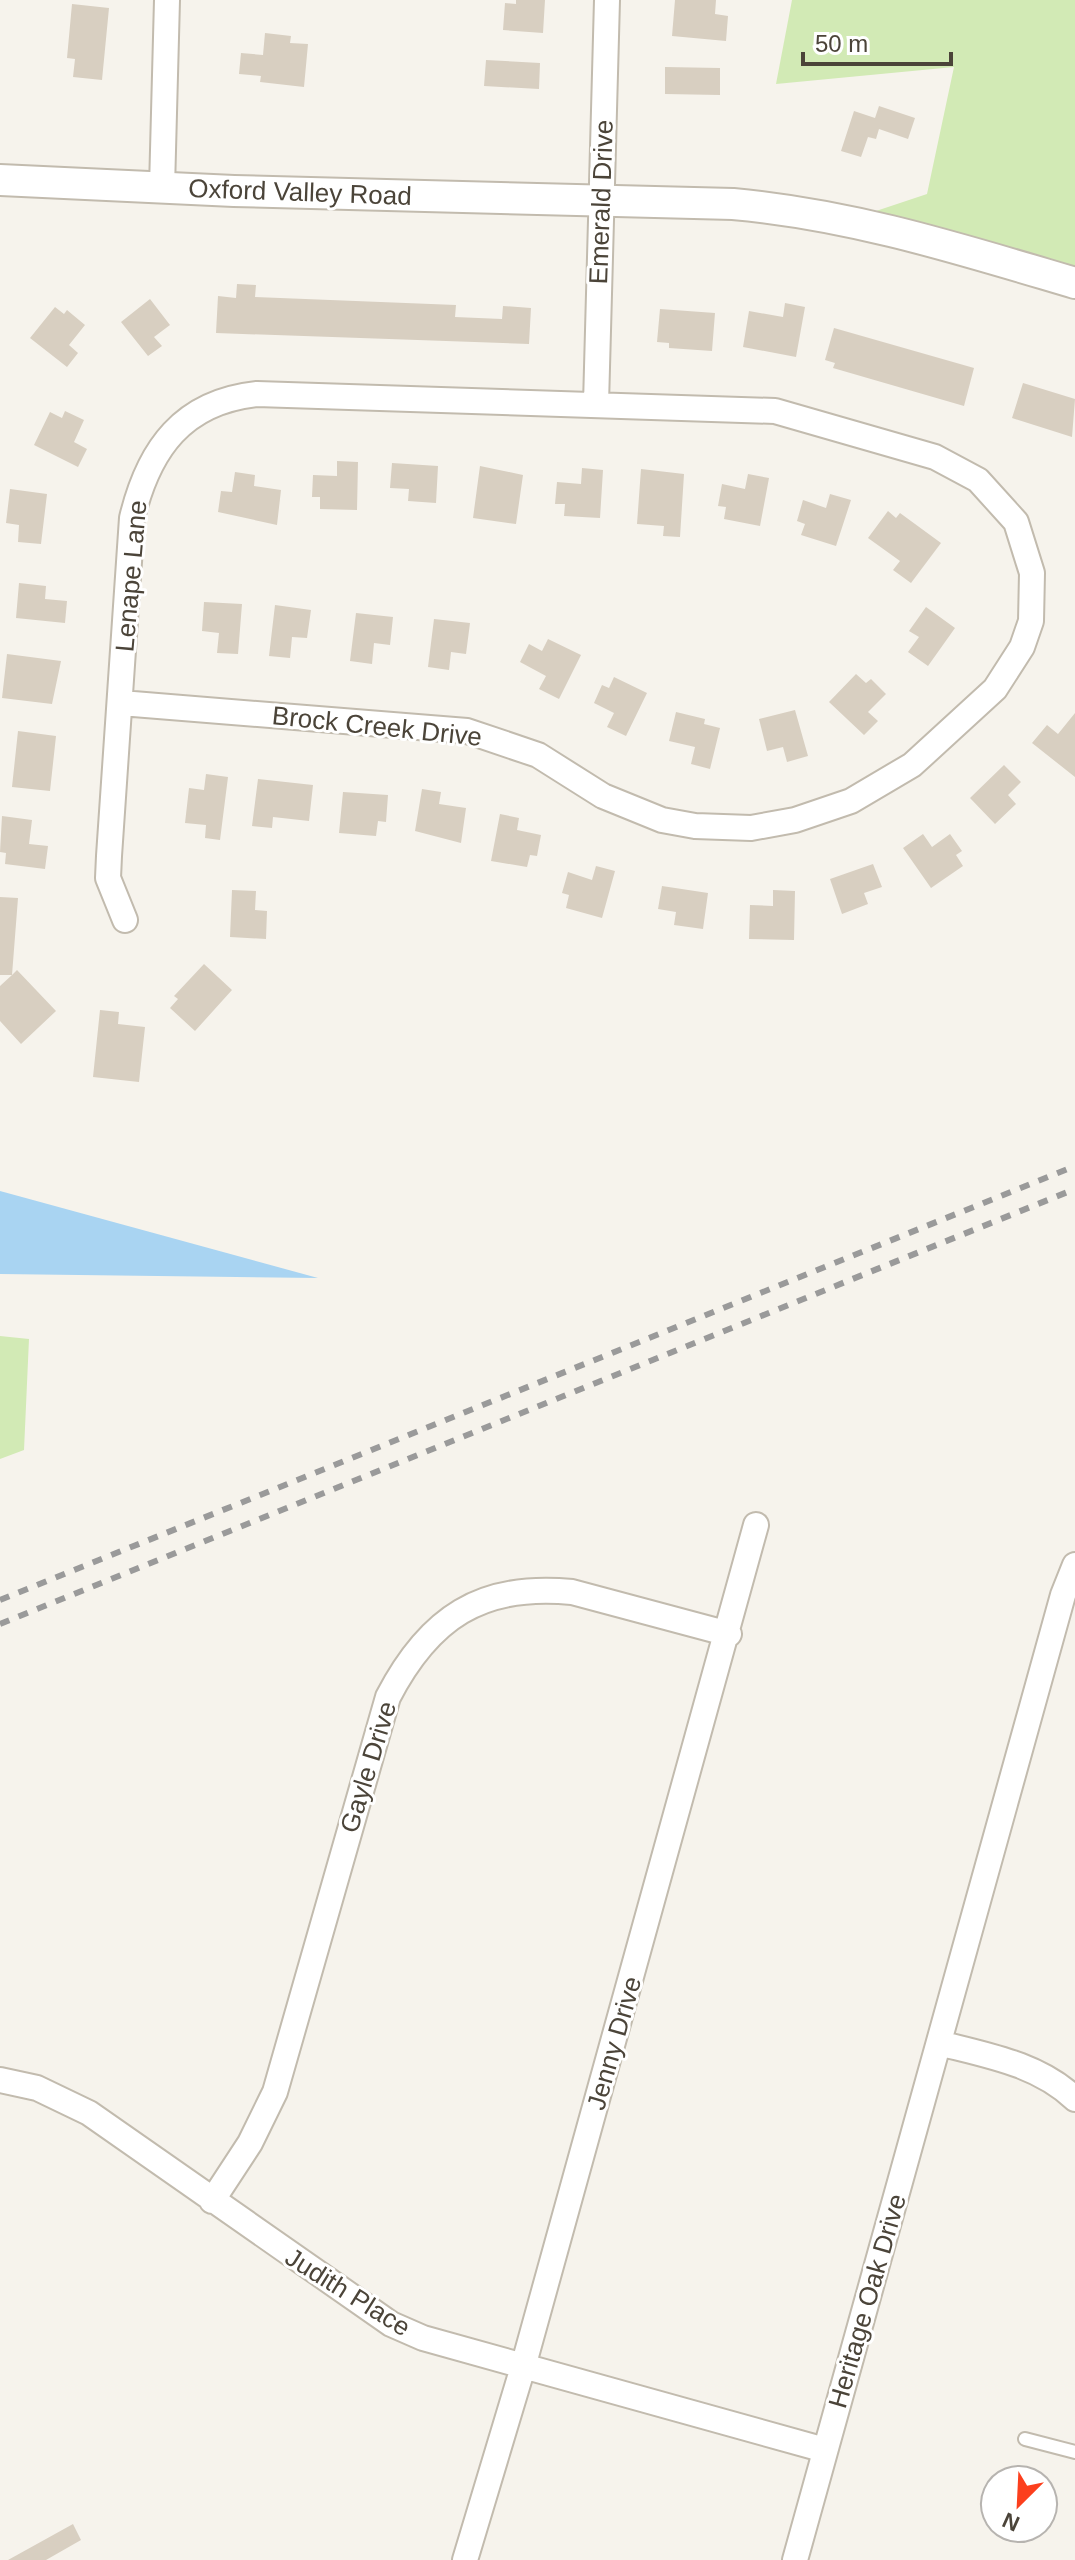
<svg xmlns="http://www.w3.org/2000/svg" width="1075" height="2560" font-family="Arial,sans-serif">
	<rect width="100%" height="100%" fill="#f6f3ec"/>
	<path fill="#d2eab5" d="M792,0H1075V283L852,219L927,194L954,67L776,84Z
		M0,1336L29,1339L24,1450L0,1459Z"/>
	<path fill="#a9d4f2" d="M0,1191L318,1278L0,1274Z"/>
	<path fill="#d8cfc1" d="M516,0H545L543,33L503,30L505,3L516,4Z
		M675,0H716L715,14L728,16L726,41L672,36Z
		M72,4L109,8L102,80L73,77L75,59L67,58Z
		M265,33L291,36L290,43L308,44L304,87L260,82L261,76L239,74L241,53L263,55Z
		M486,60L540,63L539,89L484,86Z
		M665,67L720,68V95L665,94Z
		M879,106L915,118L908,139L879,129L876,139L868,137L861,157L841,151L854,111L875,118Z
		M237,284L256,285L255,297L456,305L455,317L502,319L503,306L531,308L529,344L216,333L218,296L236,298Z
		M150,299L170,325L154,337L162,346L148,356L121,322Z
		M785,303L805,307L796,357L743,347L749,311L783,317Z
		M55,307L64,314L67,310L85,325L69,345L78,353L67,367L30,338Z
		M660,309L715,313L712,351L669,348V343L657,342Z
		M834,328L974,368L964,406L833,368L835,363L825,360Z
		M1023,383L1075,399L1072,437L1012,418Z
		M65,411L84,420L74,442L87,449L78,467L34,445L50,412L62,418Z
		M337,461L358,462L357,510L320,509V497H312L313,475L337,476Z
		M392,463L438,466L436,503L408,501L409,489L390,488Z
		M480,466L523,475L516,524L473,518Z
		M582,468L603,470L600,518L564,516L565,504H555L557,482L581,484Z
		M641,469L684,474L680,537L663,536L664,526L637,524Z
		M235,472L255,475L254,486L281,490L277,525L218,512L221,491L232,492Z
		M748,474L769,478L760,526L724,519L726,507L718,506L722,484L745,489Z
		M10,489L47,494L41,544L18,542L19,525L6,523Z
		M830,494L851,500L836,546L801,535L805,524L797,521L803,500L826,508Z
		M888,511L896,518L900,513L941,543L911,583L893,570L900,561L868,538Z
		M19,583L46,586L45,599L67,601L65,623L16,618Z
		M204,602L242,604L238,654L217,653L219,633L202,631Z
		M275,605L311,610L307,638L292,637L290,658L269,656Z
		M926,607L955,628L928,666L908,652L919,637L909,631Z
		M356,613L393,617L390,645L374,643L372,664L350,661Z
		M434,619L470,623L466,654L451,652L449,670L428,667Z
		M548,639L581,655L559,699L539,689L546,676L520,662L529,644L542,651Z
		M7,654L61,661L52,704L2,698Z
		M856,674L866,683L871,679L886,694L868,712L878,721L864,735L829,702Z
		M614,677L647,693L626,736L607,727L614,713L594,703L602,685L609,688Z
		M795,710L808,756L787,762L783,747L767,751L759,719Z
		M676,712L705,719L704,724L720,728L710,769L691,764L695,747L669,741Z
		M1075,713V777L1032,743L1047,725L1058,734Z
		M18,731L56,736L50,791L12,787Z
		M1004,765L1021,782L1008,795L1016,804L995,824L970,798Z
		M206,774L228,777L220,840L205,838L206,825L185,823L189,788L204,790Z
		M258,779L313,785L309,821L273,817L272,828L252,826Z
		M422,789L441,792L439,804L466,808L461,843L415,831Z
		M343,792L388,795L386,822L378,821L376,836L339,833Z
		M500,814L519,818L517,830L541,835L537,856L530,855L527,867L491,861Z
		M2,816L32,820L29,844L48,846L45,869L5,864L6,853L0,852Z
		M923,834L932,847L950,834L962,851L956,855L963,866L931,888L903,848Z
		M873,864L882,887L864,893L868,904L842,914L830,879Z
		M596,866L615,871L602,918L566,908L569,895L562,893L568,872L592,880Z
		M662,886L708,893L703,929L674,925L676,912L658,909Z
		M232,890L256,891L255,910L267,911L266,939L230,937Z
		M773,890L795,891L794,940L749,939L750,905L773,906Z
		M0,897L18,898L12,975L17,970L56,1011L21,1044L0,1021V986L12,975H0Z
		M204,964L232,990L195,1031L170,1008L178,999L174,996Z
		M100,1010L119,1012L118,1024L145,1027L139,1082L93,1077Z
		M73,2524L81,2540L46,2560H8Z"/>
	<g fill="none" stroke-linecap="round" stroke-linejoin="round">
		<defs>
			<path id="service" d="M1025,2439L1075,2452"/>
			<path id="minor" d="M162,188L167,0
				M596,404L607,0
				M121,703L467,731L538,755L603,796L662,820L695,826L751,828L795,820L851,801L912,765L995,689L1022,647L1031,621L1032,573L1016,522L978,480L935,457L775,411L257,394C183,402 149,448 132,518L109,856L108,878L125,920
				M939,2043C986,2055 1039,2064 1075,2099
				M0,2080L37,2088L89,2113L391,2324L423,2338L825,2450
				M212,2201L250,2143L275,2092L388,1697C429,1618 481,1583 572,1592L729,1634
				M465,2560L523,2367L756,1525
				M795,2560L1063,1595L1075,1565"/>
			<path id="tertiary" d="M0,180L234,191L733,204C854,215 960,249 1075,283"/>
		</defs>
		<use href="#service" stroke="#c2bbae" stroke-width="16"/>
		<use href="#minor" stroke="#c2bbae" stroke-width="28"/>
		<use href="#tertiary" stroke="#c2bbae" stroke-width="34"/>
		<use href="#service" stroke="#fff" stroke-width="12"/>
		<use href="#minor" stroke="#fff" stroke-width="24"/>
		<use href="#tertiary" stroke="#fff" stroke-width="30"/>
		<path stroke="#9a9a9a" stroke-width="6" stroke-dasharray="10 10" stroke-linecap="butt" d="M0,1600L1075,1166
			M0,1624L1075,1189"/>
	</g>
	<g text-anchor="middle" dominant-baseline="central" stroke-width="6" stroke-linejoin="round" paint-order="stroke">
		<g font-size="26" fill="#4b4439" stroke="#fff">
			<text transform="translate(300 192) rotate(2)">Oxford Valley Road</text>
			<text transform="translate(601 202) rotate(-88)">Emerald Drive</text>
			<text transform="translate(131 576) rotate(-85)">Lenape Lane</text>
			<text transform="translate(377 726) rotate(6)">Brock Creek Drive</text>
			<text transform="translate(368 1767) rotate(-73)">Gayle Drive</text>
			<text transform="translate(614 2043) rotate(-74)">Jenny Drive</text>
			<text transform="translate(348 2292) rotate(32)">Judith Place</text>
			<text transform="translate(867 2301) rotate(-74)">Heritage Oak Drive</text>
		</g>
	</g>
	<g transform="translate(1019 2504) rotate(204)"><circle r="38" fill="#ffffff" stroke="#b7b4b0" stroke-width="2"/>
	<path d="M0-6L14 30L0 20L-14 30Z" fill="#fc3f1d"/>
	<text y="-12" font-size="22" font-weight="bold" text-anchor="middle" fill="#4b4439">N</text>
	</g>
	<path d="M803 52v12h148v-12" fill="none" stroke="#4b4439" stroke-width="4"/>
	<text x="815" y="52" font-size="24" fill="#4b4439" stroke="#ffffff" stroke-width="6" paint-order="stroke">50 m</text>
</svg>
